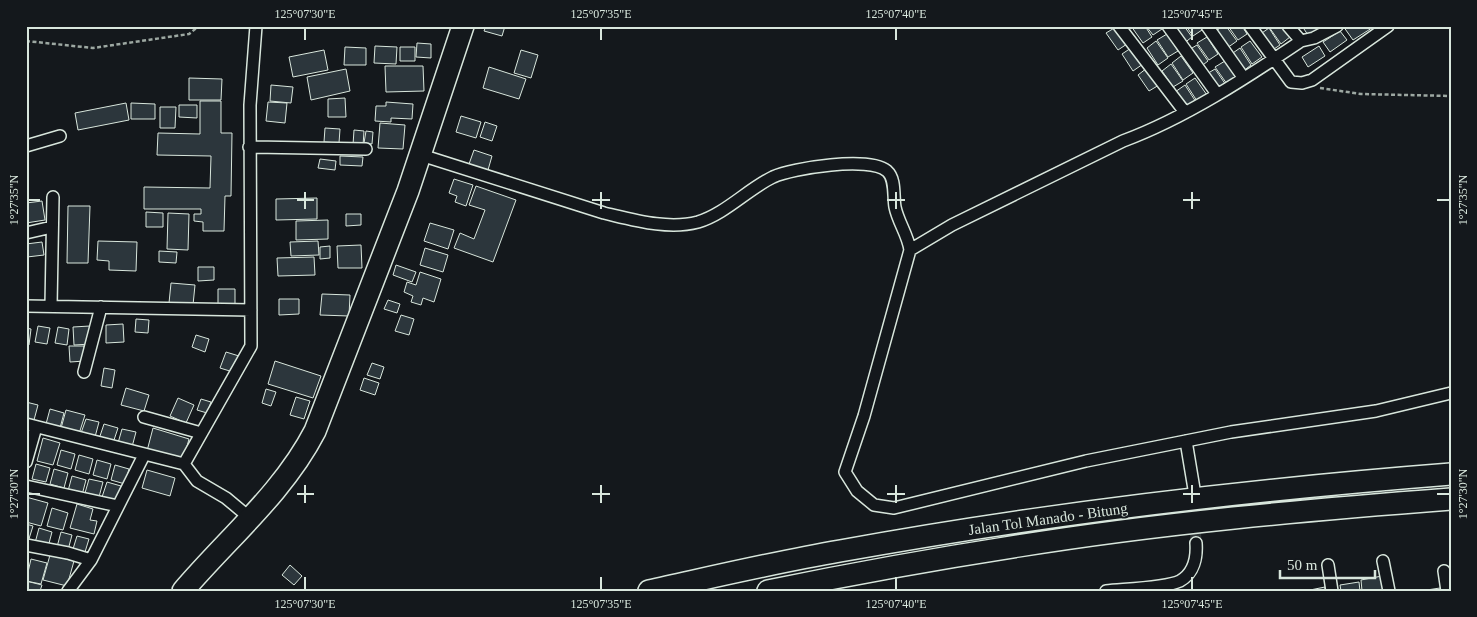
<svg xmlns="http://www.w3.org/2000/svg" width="1477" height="617" font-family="'Times New Roman',serif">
	<rect width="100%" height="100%" fill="#14181c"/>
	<path fill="#2c363c" stroke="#d8e6dc" d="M486,26H505L502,36L484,31Z
		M1131,26H1145L1152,37L1143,43Z
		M1146,26H1160L1162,29L1153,35Z
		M1172,26H1184L1192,37L1183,44Z
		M1186,26H1200L1202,30L1193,36Z
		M1223,26H1226L1237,41L1227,48L1216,31Z
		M1228,26H1242L1247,34L1238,40Z
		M1283,26L1290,37L1281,44L1269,27Z
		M1302,26H1318L1321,31L1310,38Z
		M1343,26H1375L1353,40Z
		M1116,27L1127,44L1118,50L1106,33Z
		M1269,28L1280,45L1271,51L1259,35Z
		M1340,31L1347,40L1330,52L1323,42Z
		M1167,34L1178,51L1168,57L1157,40Z
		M1207,37L1218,54L1209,60L1197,43Z
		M1156,41L1168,58L1158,65L1147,48Z
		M1250,41L1262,57L1252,64L1241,47Z
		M417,43L431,44V58L416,57Z
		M1197,45L1208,61L1199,68L1187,51Z
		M375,46L397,47L396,64L374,63Z
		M1319,46L1325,56L1308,67L1302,57Z
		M345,47L366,48V65H344Z
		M400,47H415V61H400Z
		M1131,48L1143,64L1133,71L1122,54Z
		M1240,48L1251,65L1242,72L1230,55Z
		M324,50L328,70L293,77L289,57Z
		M521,50L538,55L531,78L514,73Z
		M1181,56L1193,73L1183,80L1172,63Z
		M1225,61L1237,78L1227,84L1215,67Z
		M1171,64L1183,81L1173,87L1162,71Z
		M385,66H423L424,91L386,92Z
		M489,67L526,79L519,99L483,88Z
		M1147,68L1159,85L1149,91L1138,75Z
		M346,69L350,91L311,100L307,77Z
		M1215,69L1226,85L1217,92L1205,75Z
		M189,78L222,79L221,100H189Z
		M1195,78L1207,95L1197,101L1186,84Z
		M271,85L293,87L291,103L270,101Z
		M1185,85L1196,102L1187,109L1175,92Z
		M345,98L346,117H328V99Z
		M200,101H221V133H232L231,196H225L224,231H203V222L194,221V214H201V209H144V187L210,188L211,156L157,155L158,133L200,134Z
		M268,102L287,103L285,123L266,121Z
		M386,102L413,104L412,119L391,118V122L375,121L376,106H386Z
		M126,103L129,120L78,130L75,113Z
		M131,103L155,104V119H131Z
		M179,105H197V118L179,117Z
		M160,107H176L175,128H160Z
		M461,116L481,122L476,138L456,132Z
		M485,122L497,126L492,141L480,137Z
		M380,123L405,125L403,149L378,148Z
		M325,128L340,129L339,143L324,142Z
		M354,130L364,131L363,146L353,145Z
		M366,131L373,132L372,144L364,143Z
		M474,150L492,156L488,170L469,164Z
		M340,156L363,157L362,166L340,165Z
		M320,159L336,161L335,170L318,168Z
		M454,179L473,185L466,206L455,202L457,196L449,193Z
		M476,186L516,200L493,262L454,248L460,233L474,239L485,210L469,205Z
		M317,198V219L276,220V199Z
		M42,201L45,220L26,223V203Z
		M68,206H90L88,263H67Z
		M146,212L163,213V227H146Z
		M168,213L189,214L188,250L167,249Z
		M346,214H361V225L346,226Z
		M328,220V239L296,240V221Z
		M430,223L454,230L448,249L424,241Z
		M98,241L137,242L136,271L109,270V261L97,260Z
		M318,241L319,255L291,256L290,242Z
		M42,242L44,255L27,257L26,244Z
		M361,245L362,268H338L337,246Z
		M330,246V258L320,259V247Z
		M425,248L448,255L443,272L420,265Z
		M159,251L177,252L176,263L159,262Z
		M314,257L315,275L278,276L277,258Z
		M396,265L416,272L412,282L393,275Z
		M198,267H214V280L198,281Z
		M420,272L441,279L434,302L423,298L421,305L411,302L413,296L404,292L407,282L416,285Z
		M171,283L195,285L193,305L169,303Z
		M218,289H235V304H218Z
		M322,294L350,295L349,316L320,315Z
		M279,299H299V314L279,315Z
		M388,300L400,304L397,313L384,309Z
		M401,315L414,319L409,335L395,331Z
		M136,319L149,320L148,333L135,332Z
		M123,324L124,342L106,343V325Z
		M38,326L50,328L47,344L35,342Z
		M90,326L91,344L74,345L73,327Z
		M58,327L69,329L67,345L55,343Z
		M26,328L31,329L29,345L26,344Z
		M196,335L209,339L205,352L192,347Z
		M69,346H84L85,361L70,362Z
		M226,352L239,356L233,372L220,368Z
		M275,361L321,376L313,398L268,384Z
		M372,363L384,367L380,379L367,375Z
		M104,368L115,370L112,388L101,386Z
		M364,378L379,383L375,395L360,390Z
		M126,388L149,395L144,411L121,405Z
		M266,389L276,392L271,406L262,403Z
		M296,397L310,401L304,419L290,415Z
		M178,398L194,405L186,423L170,416Z
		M201,399L211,402L207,413L197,410Z
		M26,402L38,405L34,420L26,418Z
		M50,409L64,413L60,428L46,424Z
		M66,410L85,415L78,437L60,432Z
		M86,419L99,422L95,437L81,433Z
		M104,424L118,428L113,443L99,439Z
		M153,428L189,439L183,461L147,451Z
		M122,429L136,432L132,447L118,443Z
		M43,438L60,443L53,465L37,461Z
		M61,450L75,454L71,469L57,465Z
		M79,455L93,459L89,474L75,470Z
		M97,460L111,464L107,479L93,475Z
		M36,464L50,468L46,482L32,479Z
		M115,465L129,469L125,484L111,480Z
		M54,469L68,473L64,488L50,484Z
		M147,470L175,478L170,496L142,488Z
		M72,476L86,480L82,495L68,491Z
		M89,479L103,482L99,497L85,493Z
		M107,482L121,486L116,501L102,497Z
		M26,497L48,503L41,526L26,522Z
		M77,504L93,509L90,520L97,521L94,534L70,528Z
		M52,508L68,513L63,530L47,526Z
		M26,524L33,526L28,542L26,541Z
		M39,528L52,532L48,547L35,543Z
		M61,532L72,535L68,550L57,547Z
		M77,536L89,539L85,552L73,549Z
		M50,555L74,561L67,586L43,580Z
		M31,559L47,563L41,584L26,581Z
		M290,565L302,576L294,585L282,575Z
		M1382,576L1384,591H1362L1361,580Z
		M26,581L42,585L40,591H26Z
		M1359,582L1360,591H1341L1340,585Z
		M1325,587V591H1310V590Z
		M1440,588L1441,591H1420Z"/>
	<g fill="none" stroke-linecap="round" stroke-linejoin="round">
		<path stroke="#313739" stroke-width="11" stroke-dasharray="11 5.5" stroke-linecap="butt" d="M1194,495L1196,543"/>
		<defs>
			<path id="street" d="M1119,26L1184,111
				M1168,26L1217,94
				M1207,26L1243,77
				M1250,26L1291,82L1302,83L1312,80L1388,26
				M1288,26L1301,41L1314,38L1337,26
				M26,146L60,136
				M249,147L366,149
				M421,155L604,213C634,220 668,230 698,222C725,214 748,189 773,177C793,168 869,156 887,171C896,179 893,196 895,207C898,222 908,235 910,250L864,416L845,472L857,491L874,505L894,508L1086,461L1231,432L1376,411L1451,393
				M26,233L52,227
				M910,250L952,225L1123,141C1185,118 1246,78 1301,41
				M26,306L251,310
				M51,306L53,197
				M84,372L101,307
				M144,417L201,433
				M26,424L184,464
				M1186,441L1194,489
				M26,462L36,427
				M26,486L118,506
				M250,518L226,498L197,481L184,464L251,346L250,105L256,26
				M26,545L68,553L91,560L68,591
				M91,560L144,455
				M1383,561L1389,591
				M1328,565L1332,591
				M1444,571L1447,591
				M1106,591C1124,589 1165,588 1180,581C1194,573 1197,557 1196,543"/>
			<path id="highway" d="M183,591C227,539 283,493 315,431L408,191L463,26
				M649,591C713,577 776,562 840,551C1042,514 1247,490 1451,474
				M768,591C851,574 934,559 1018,546C1161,523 1306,510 1451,499"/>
		</defs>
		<use href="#street" stroke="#d8e6dc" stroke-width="14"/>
		<use href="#highway" stroke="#d8e6dc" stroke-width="24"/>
		<path stroke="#9da8a2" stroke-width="2.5" stroke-dasharray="4 2.5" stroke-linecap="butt" d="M26,41L93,48L189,34L199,26
			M1320,88L1361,94L1451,96"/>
		<use href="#street" stroke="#14181c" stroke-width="11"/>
		<use href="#highway" stroke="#14181c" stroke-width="21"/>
	</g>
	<path fill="none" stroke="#d8e6dc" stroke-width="2" d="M305,28V40M601,28V40M896,28V40M1192,28V40M305,192V209M601,192V209M896,192V209M1192,192V209M28,200H40M297,200H314M592,200H610M887,200H905M1183,200H1200M1437,200H1450M305,485V503M601,485V503M896,485V503M1192,485V503M28,494H40M297,494H314M592,494H610M887,494H905M1183,494H1200M1437,494H1450M305,577V590M601,577V590M896,577V590M1192,577V590"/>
	<g text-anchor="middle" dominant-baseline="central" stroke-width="4" stroke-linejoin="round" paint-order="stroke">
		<g font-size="15" fill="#d8e6dc" stroke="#14181c">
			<text transform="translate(1048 519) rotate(-8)">Jalan Tol Manado - Bitung</text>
		</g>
	</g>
	<rect width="1477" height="617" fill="none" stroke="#14181c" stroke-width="55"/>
	<path d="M1280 570v8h95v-8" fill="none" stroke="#d8e6dc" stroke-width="2.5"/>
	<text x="1287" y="570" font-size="15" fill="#d8e6dc" stroke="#14181c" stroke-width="4" paint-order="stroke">50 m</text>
	<rect x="28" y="28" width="1422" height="562" fill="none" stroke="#d8e6dc" stroke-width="2"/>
	<g font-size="12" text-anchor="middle" fill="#d8e6dc">
		<text x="305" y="18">125°07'30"E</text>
		<text x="601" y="18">125°07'35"E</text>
		<text x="896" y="18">125°07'40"E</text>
		<text x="1192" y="18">125°07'45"E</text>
		<text transform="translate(14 200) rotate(-90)" y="4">1°27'35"N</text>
		<text transform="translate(1463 200) rotate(-90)" y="4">1°27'35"N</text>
		<text transform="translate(14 494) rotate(-90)" y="4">1°27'30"N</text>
		<text transform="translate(1463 494) rotate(-90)" y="4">1°27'30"N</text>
		<text x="305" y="608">125°07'30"E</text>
		<text x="601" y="608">125°07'35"E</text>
		<text x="896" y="608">125°07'40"E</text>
		<text x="1192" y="608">125°07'45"E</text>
	</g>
</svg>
